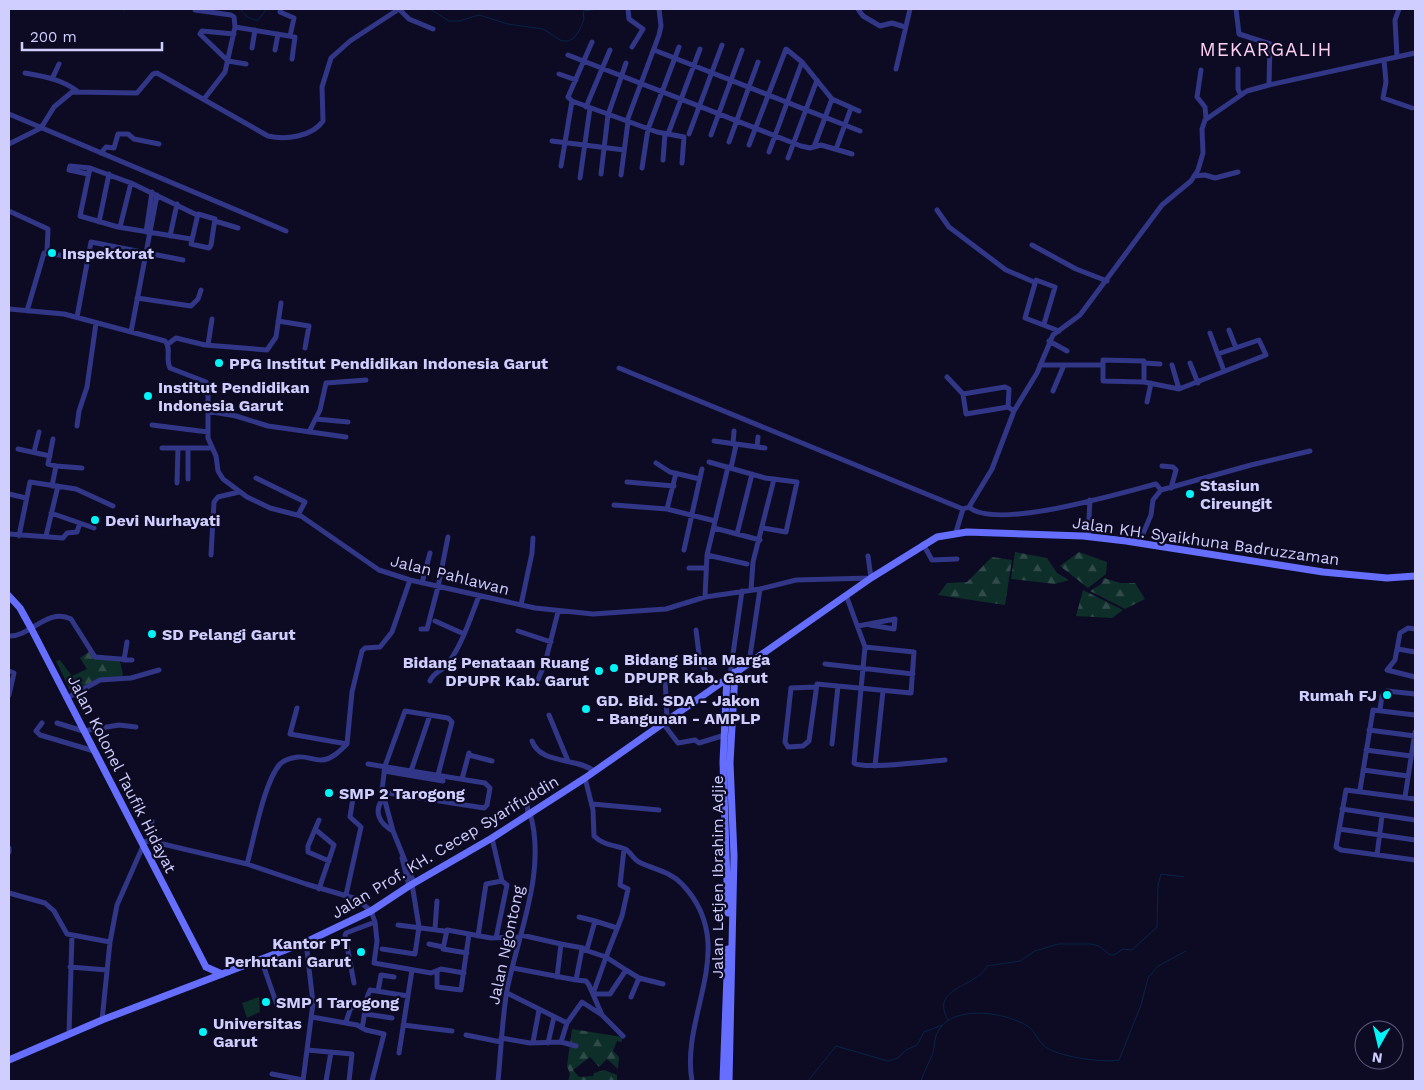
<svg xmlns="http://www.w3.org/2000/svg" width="1424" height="1090" font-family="'Work Sans',sans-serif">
	<defs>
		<pattern id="forest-firs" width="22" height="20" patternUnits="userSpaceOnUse" patternTransform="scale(1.25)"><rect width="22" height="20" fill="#0e2e2a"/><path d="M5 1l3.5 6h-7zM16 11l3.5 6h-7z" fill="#304b4a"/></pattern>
	</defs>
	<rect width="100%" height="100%" fill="#0d0b23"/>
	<path fill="url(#forest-firs)" d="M1015,552L1047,558L1057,573L1069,580L1055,584L1011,579Z
		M1079,552L1107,562L1106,574L1088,588L1060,566Z
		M992,557L1012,560L1005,605L938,595L947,583L967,582Z
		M1104,578L1120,583H1135L1145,599L1125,609L1090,591L1101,584Z
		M1083,590L1123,610L1112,618L1076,616Z
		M90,651L96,659L120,661L123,675L117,680H100L72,694L56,661L60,660L72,676L87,669L80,658Z
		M572,1029L622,1037V1042L617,1041L613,1051L619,1057L618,1069L607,1059L599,1067L590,1057L573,1070L579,1077L593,1076L594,1073L604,1070L617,1075V1081H568L570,1074L567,1066Z"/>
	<path fill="#0e2e2a" d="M259,997L260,1012L247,1018L242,1003Z"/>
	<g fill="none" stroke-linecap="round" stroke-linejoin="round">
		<path stroke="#062447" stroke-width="1" d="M240,9C245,15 249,20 258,20L267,9
			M430,9L449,21H459L479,15L508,24L543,29L562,41H568L574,38L580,29L584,19L583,11L599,9
			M124,11L125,9
			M948,1020C929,987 976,988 987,966L1020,961L1035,951L1058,944H1091L1099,946L1110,955H1114L1123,949L1132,950L1157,927L1158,885L1161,874L1184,877
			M808,1081L836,1046L888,1061L898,1058L906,1050L917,1045L924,1032L942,1025
			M921,1081C924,1071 929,1063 933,1053C935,1044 934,1036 940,1028C958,1004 1008,1013 1029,1027C1035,1032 1038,1040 1043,1045C1056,1057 1103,1063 1119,1060L1141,1005L1148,978L1158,966L1186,951"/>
		<path stroke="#313687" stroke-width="5" d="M281,9L280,12L294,18L290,36
			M399,9L409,19L433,29
			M628,9L629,19L643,29L632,47
			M858,9L863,16L880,26L892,23L905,27
			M195,10L231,15L234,17L235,27L225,72L204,99
			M235,27L295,37L292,59
			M234,34L202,31L200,34L228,61L246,64
			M252,48L255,30
			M275,50L278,34
			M654,50L860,131
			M568,55L801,146L810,148L821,145L852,154
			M1397,57L1395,20L1399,9
			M1384,60L1386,82L1383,98L1412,108
			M896,69L910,9
			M1238,69V89L1241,95
			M1201,70L1197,97L1205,107L1206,118
			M25,73C42,76 62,79 77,91
			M559,74L576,80
			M52,79L59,64
			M1269,85L1415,53
			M572,101L568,97L592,42
			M586,107L610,50
			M9,114L286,231
			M627,121L657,132L684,137L682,163
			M668,134L700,49
			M689,134L722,45
			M711,135L742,50
			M552,141L624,150
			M729,142L758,62
			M9,144L41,128L54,107L72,92L137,93L153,74L157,73L268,136C285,140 312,137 323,121L322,87L331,58L350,41L399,9
			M749,145L786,49L802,62L832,99L859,111
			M814,147L832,99
			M836,149L851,108
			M769,152L802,62
			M101,153L106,147L114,148L118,134H128L134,139L159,144
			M788,158L817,80
			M663,160L665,134
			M561,166L572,101L627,121L659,35L661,26L659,9
			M642,168L648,129L679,47
			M88,174L69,170L70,166L90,168
			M601,174L608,115L626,63
			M621,175L628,122
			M1194,176L1205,175L1215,178L1238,172
			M580,178L590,108
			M937,210L949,227L1006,270L1034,282
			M9,211L48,229L47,252
			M198,214L215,219L211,245L209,248L191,244Z
			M215,221L238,228
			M99,222L109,174
			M120,227L131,183
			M146,232L152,192
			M170,236L177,204
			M191,239L118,227L80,216L90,168L131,183L197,215
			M1032,245L1076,269L1107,281
			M137,298L191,306L198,299L201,290
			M9,309L64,314L165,341C172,349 165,359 170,368L206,382L208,388V438L216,456L218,471L223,479L247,497L270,508L301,516L379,570L410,580L535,608L593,614L666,609L705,597L760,589L796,580L871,578L868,556
			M27,311L44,253L88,259
			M77,317L91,242L183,260
			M278,321L309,326L305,348
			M1044,324L1055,287L1036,280L1025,318L1059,331
			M1229,330L1236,348
			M131,332L157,195
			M1210,333L1224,371
			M1049,341L1067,351
			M168,344L176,338L205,345L267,350L276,337L281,303
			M208,345L212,319
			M1103,360L1144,361V382L1103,381Z
			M1144,363L1160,364
			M1190,363L1198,383
			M1040,365H1101
			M1172,365L1179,389
			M619,368L963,509L969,507L992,469L1014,411L1037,373L1053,335L1080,315L1162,205L1191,181L1198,170L1203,153L1202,129L1205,120L1247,91L1269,85L1270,44L1239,34L1236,9
			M947,377L963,394L966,414L1008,407L1014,411
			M1144,382L1179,389L1266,355L1259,340L1218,354
			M1053,391L1064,365
			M963,394L1005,387L1009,389L1008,407
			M1147,402L1151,383
			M207,411L236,416L268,426L346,437
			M316,419L348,422
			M152,425L208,432
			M77,426L79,411L87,387L96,323
			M309,432L320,410L326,383L366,380
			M53,439L48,464L56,466
			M714,441L765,448
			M733,444L734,431
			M757,447L758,437
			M162,448H211
			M18,449L50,456
			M34,452L39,432
			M709,462L765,478L797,482L786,532L763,528
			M656,463L670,472L700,479
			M1162,466L1173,467L1176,470L1171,488
			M731,468L736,445
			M256,478L305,502L298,515
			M188,479V448
			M627,482L674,486
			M177,483L178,448
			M52,486L56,466L82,468
			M9,494L26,498
			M614,505L667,509L715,521
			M969,507C995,531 1121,493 1156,484L1161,490
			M667,509L676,473
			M51,513L94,528
			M714,528L760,540
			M956,532L963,509
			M9,534L63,538L67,533L77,532L80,523
			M737,534L752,474
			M19,536L30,482L76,489L113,506
			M46,536L58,486
			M1088,537L1090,500
			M1139,543L1151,515L1153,500L1161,490L1251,465L1310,451
			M923,544L932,560L957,559
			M684,550L702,469
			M211,555L214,502L218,497L239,492
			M707,555L747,564
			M689,568H705
			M422,583L430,553
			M751,590L753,562L774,479
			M846,595L865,647L854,763C863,770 931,761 945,760
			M705,597L707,555L728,467
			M521,605L532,553L533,538
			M435,621L464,634
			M858,626L895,619L894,629L870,625
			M421,629H427L438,587L448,537
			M1415,629L1408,628L1400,633L1395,660L1387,670L1415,677
			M696,630L700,662L715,685
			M518,631L551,642
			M9,636C30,637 48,607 71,619L95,657L132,660
			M1398,649L1415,652
			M124,660L127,642
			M749,663L760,589
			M825,664L913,674
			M9,671L14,673L9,695
			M730,675L742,591
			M665,676L667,719
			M430,681C434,671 444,671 449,662C463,642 470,619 479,596
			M537,682L545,663L558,612
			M815,687L791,688L785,742L788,747L803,746L809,741L817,684L911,693L914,652L865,647
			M67,698L100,680L131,678L159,670
			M297,708L290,734L347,744
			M1380,709L1382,696L1387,691L1415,694
			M549,715L568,761
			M662,722L678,743L695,740L699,743L725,735
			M42,723L36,731L40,735L94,751
			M57,723L83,731L119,725L136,727
			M1369,730L1415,736
			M532,741C541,765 576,757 594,771
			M832,744L838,686
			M1366,750L1411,756
			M469,755L492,761
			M368,764L485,783L490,788L487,805L484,808L382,792
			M875,766L883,691
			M1363,770L1408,776
			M384,771L443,781
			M411,771L430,715
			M585,778L593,810L594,836C603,845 614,845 625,849C631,852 633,859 639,862C655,870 669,871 682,884C741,946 680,1014 692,1081
			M462,779L469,753
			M1360,790L1373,710L1415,715
			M1405,797L1415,732
			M384,798C372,811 380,824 393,831
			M1415,799L1346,790L1336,847L1341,850L1415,860
			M592,804L659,810
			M1342,809L1415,820
			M528,815L527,799L537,790
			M319,820L308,846V852L329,861
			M1339,829L1415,840
			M316,830L334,845L319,889
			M492,838L502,881
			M150,841L152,821
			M142,842L150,841L247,864C254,839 264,782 280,764C285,759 291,758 298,757C306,756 313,760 321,760C331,760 340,751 347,744L352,692L362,651L365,648L380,647L392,632L410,580
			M9,848V852
			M1377,855L1382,816
			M402,858L409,886
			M247,864L306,884L357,899L371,911L375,922L346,933L345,935L354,983
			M414,883L393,831L382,790L385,766L405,711L448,718L452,722L438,775
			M9,893L45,903L54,911L67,934L110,942
			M346,895L361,827L350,817L353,798
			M579,917L595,921
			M375,922L377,941L374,963L431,973L441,969L464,973
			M398,925L444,931
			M435,929L437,901
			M521,935L561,944
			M478,936L486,884L502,881L507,885L496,938
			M429,944L443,947
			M382,949L415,954L419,927L412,884
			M587,949L595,921L617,928
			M467,953L443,949L447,930L491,938L520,937
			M261,959L277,1005
			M70,967L107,970
			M513,968L576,980L582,949L606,957L622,916L628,889L620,885L624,849
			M437,972V987L461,990L469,934
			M557,977L561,944L583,948
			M576,980L586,981L589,985L602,1015L623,1036
			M378,991L381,975L394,977
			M594,991L606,957L626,970
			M507,993L567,1023
			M594,994H610L626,970L639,978L663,984
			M631,997L639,978
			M366,1014L392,1018
			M312,1017L357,1025L366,1030L384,1034L372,1081
			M102,1020L110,942L117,905L143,846
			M346,1022L351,1007L364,1008
			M403,1025L452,1031
			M362,1027C366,1014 363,1004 370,990L408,996
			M69,1034L72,935
			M466,1035L501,1042
			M501,1038L530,1043L561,1042L567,1023L582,1002L602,1015
			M533,1042L539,1010
			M561,1042L576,1046
			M548,1043L554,1017
			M307,1050L352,1054L349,1081
			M399,1053L412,970
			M272,1074L303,1080
			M303,1081L313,1003L306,942
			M326,1081L331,1052
			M498,1081C501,1051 502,1020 507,990C518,934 547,871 530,813"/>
		<path stroke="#656eff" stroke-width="7" d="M9,596L20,608L31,628L206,967
			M727,677L723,762L728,913
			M206,967L222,974
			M9,1060L102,1020L306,942L371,911L409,886L492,838L585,778L871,578L937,537L967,532L1083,536L1126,541L1323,572L1387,578L1415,576
			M723,1081L728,949
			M729,1081L734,856L730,763L735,672"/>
	</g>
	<g fill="#00f5f9" stroke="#0d0b23" stroke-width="2">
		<circle cx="52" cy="253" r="5"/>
		<circle cx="219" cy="363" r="5"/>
		<circle cx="148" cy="396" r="5"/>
		<circle cx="1190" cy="494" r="5"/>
		<circle cx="95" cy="520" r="5"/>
		<circle cx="152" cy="634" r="5"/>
		<circle cx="614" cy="668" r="5"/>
		<circle cx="599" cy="671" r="5"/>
		<circle cx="1387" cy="695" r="5"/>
		<circle cx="586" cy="709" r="5"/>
		<circle cx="329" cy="793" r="5"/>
		<circle cx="361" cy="952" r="5"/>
		<circle cx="266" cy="1002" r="5"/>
		<circle cx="203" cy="1032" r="5"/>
	</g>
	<g text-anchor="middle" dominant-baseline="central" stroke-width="4.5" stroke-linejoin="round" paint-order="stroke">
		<g font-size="16" font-weight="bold" fill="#cfceff" stroke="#0d0b23" text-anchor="start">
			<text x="62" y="253">Inspektorat</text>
			<text x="229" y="363">PPG Institut Pendidikan Indonesia Garut</text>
			<text x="158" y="387">Institut Pendidikan<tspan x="158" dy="18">Indonesia Garut</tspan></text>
			<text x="1200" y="485">Stasiun<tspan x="1200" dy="18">Cireungit</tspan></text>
			<text x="105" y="520">Devi Nurhayati</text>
			<text x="162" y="634">SD Pelangi Garut</text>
			<text x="624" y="659">Bidang Bina Marga<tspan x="624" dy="18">DPUPR Kab. Garut</tspan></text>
			<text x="589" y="662" text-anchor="end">Bidang Penataan Ruang<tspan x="589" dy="18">DPUPR Kab. Garut</tspan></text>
			<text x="1377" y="695" text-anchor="end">Rumah FJ</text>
			<text x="596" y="700">GD. Bid. SDA - Jakon<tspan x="596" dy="18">- Bangunan - AMPLP</tspan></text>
			<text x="339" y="793">SMP 2 Tarogong</text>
			<text x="351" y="943" text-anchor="end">Kantor PT<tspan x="351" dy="18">Perhutani Garut</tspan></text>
			<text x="276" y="1002">SMP 1 Tarogong</text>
			<text x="213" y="1023">Universitas<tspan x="213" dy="18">Garut</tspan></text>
		</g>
		<g font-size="16" fill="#cfceff" stroke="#0d0b23">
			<text transform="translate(1206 541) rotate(8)">Jalan KH. Syaikhuna Badruzzaman</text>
			<text transform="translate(450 575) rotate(14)">Jalan Pahlawan</text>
			<text transform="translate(122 774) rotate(63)">Jalan Kolonel Taufik Hidayat</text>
			<text transform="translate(445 847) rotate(-31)">Jalan Prof. KH. Cecep Syarifuddin</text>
			<text transform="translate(717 877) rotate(-90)">Jalan Letjen Ibrahim Adjie</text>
			<text transform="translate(506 945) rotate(-78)">Jalan Ngontong</text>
		</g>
		<g font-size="19" letter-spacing="1" fill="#ffd0f2" stroke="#0d0b23">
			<text x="1266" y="49">MEKARGALIH</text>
		</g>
	</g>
	<rect width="1424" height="1090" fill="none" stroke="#cfceff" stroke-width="20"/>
	<g transform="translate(1379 1045) rotate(188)"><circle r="24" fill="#0d0b23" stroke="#5b597b"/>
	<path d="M0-4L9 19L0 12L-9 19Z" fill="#00f5f9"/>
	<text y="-8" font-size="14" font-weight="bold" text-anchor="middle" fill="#cfceff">N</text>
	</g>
	<path d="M22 42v8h140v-8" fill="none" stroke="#cfceff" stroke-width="2.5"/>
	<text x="30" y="42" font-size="15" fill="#cfceff" stroke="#0d0b23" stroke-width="4" paint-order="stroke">200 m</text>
</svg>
